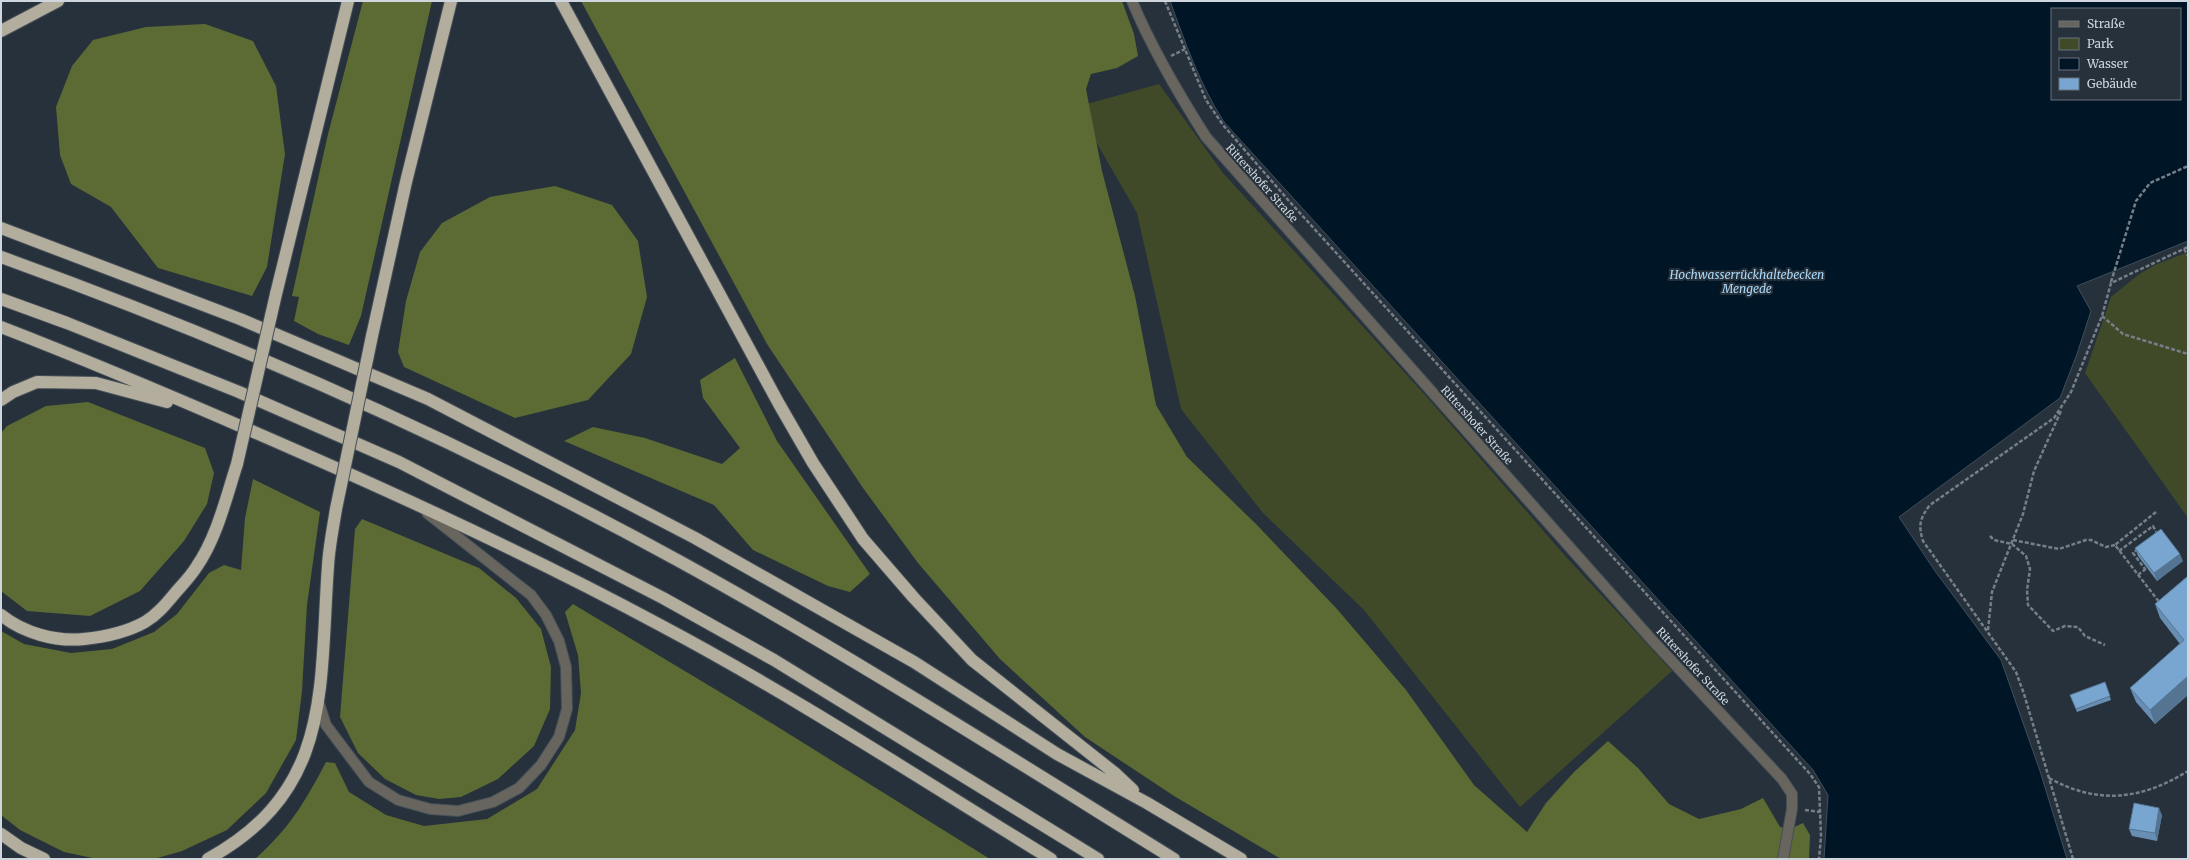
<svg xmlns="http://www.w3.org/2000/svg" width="2189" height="860" font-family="Merriweather,serif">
	<rect width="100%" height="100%" fill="#26313b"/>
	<path fill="#414a28" d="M1159,84L1223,173L1426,396L1567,558L1672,671L1520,807L1364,610L1263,513L1181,409L1137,213L1076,107Z
		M2188,252V518L2085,373L2111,297L2138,275L2155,265Z"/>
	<path fill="#5c6a34" d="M363,1H432L361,316L349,345L318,334L294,321L299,297L292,296L328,134Z
		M581,1H1122L1134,34L1138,56L1117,68L1091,74L1086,89L1102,171L1135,296L1156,405L1187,457L1257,525L1337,609L1406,690L1474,785L1527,832L1546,803L1574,772L1608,741L1638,768L1669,804L1699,819L1741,809L1763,798L1780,827L1790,829L1803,823L1810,835L1809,859H1281L1174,796L1085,737L1000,659L918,563L863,488L767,344Z
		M205,24L253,41L276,86L285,154L267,267L252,296L158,268L111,207L71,184L60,155L56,107L72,66L93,40L146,27Z
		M555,186L612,205L638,241L647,297L631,354L588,400L515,418L404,367L398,352L406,301L420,252L442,223L490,197Z
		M735,358L777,441L870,574L850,592L828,586L753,550L714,505L564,441L593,427L645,438L722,464L740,448L703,398L700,380Z
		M88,402L205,448L214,473L207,504L184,541L140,591L90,616L27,611L1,591V433L7,426L46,406Z
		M253,479L320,512L307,605L302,691L296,740L266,793L227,830L182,851L154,859H97L64,852L20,830L1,815V631L24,644L71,653L112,649L154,632L177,614L209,573L224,565L241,570L245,518Z
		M362,519L479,568L516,598L541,629L551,667L550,709L534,746L498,779L461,797L439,799L416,795L385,779L358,753L340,717L355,529Z
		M573,604L773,724L990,859H255C289,829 305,802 326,762L335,763L349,792L386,815L424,826L487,819L537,789L575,730L581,693L578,655L565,612Z"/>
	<path fill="#001526" stroke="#3e4f5d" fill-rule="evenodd" d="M1170,1H2188V241L2077,286L2091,311L2077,354L2060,398L1899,517L1935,571L2001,660L2040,771L2067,859H1824L1828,795L1813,770L1224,122C1200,85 1185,42 1170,1ZM2052,9H2180V99H2052Z"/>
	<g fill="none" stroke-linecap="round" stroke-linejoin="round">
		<defs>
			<path id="minor" d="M1132,1C1152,49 1178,93 1206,137L1652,640L1782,779L1792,794V809L1783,859
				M318,700L326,725L369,782L398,800L430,809L458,811L493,802L519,788L541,765L559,737L567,709L566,667L559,641L546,615L531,595L427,513"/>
			<path id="highway" d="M561,1L779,404L813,463L863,539L914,598L972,660L1116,774L1133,790
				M1,31L58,1
				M1,228L240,319L428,399L695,538L914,662L1057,754L1147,803L1241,859
				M1,257C234,341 462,442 679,561C848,654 1011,758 1174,859
				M276,294L348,1
				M1,299L67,323L239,392L399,462L663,598L774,660L1098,859
				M1,327C102,366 202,409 302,453C423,506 543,562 660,625C794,696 922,780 1051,859
				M372,336L406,182L451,1
				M1,400L13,392L37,382L96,383L167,402
				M1,615C23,633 56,642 84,639C104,637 127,632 145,622C158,614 166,604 176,592C183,584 191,576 197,566C217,537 226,498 237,464
				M1,834L21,848L44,859
				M208,859C333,790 319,689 328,566C329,547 333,528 336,509"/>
		</defs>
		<use href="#minor" stroke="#444f58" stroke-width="12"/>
		<use href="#highway" stroke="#444f58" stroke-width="14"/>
		<path stroke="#767f88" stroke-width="2.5" stroke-dasharray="4 2" stroke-linecap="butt" d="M1165,1L1206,100L1223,125L1289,201L1810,774L1819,787L1821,836L1819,859
			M1171,56L1185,49
			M2184,249L2188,256
			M2111,282L2136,201L2150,183L2188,166
			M2102,316L2123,334L2188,354
			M2156,512L2115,545L2160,603
			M1990,536L1994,540L2012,544L2026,556L2030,569L2027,590L2028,605L2053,631L2065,626L2078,627L2085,636L2105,645
			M2013,540L2059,549L2086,540H2091L2106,547L2115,545
			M2138,549L2133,553L2145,569
			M2119,551L2153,526L2158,535
			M2138,575L2147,568
			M1988,630L1992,592L2023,514L2034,471L2061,411
			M2049,778C2098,805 2141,800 2188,771
			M1805,810L1820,812
			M2073,859L2024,694L2016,672L1923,541C1918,525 1920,518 1930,505L2054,418L2071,392L2102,316L2111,283L2188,247"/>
		<use href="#minor" stroke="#67655e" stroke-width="10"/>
		<use href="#highway" stroke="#b3ad9d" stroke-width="12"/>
		<defs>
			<path id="highway-bridge" d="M237,464L276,294
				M336,509L372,336"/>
		</defs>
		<use href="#highway-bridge" stroke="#444f58" stroke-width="14" stroke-linecap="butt"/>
		<use href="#highway-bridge" stroke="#b3ad9d" stroke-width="12"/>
	</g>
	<path fill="#688fb3" d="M2135,548L2183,561L2157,581L2138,556Z
		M2188,576V695L2155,724L2136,702L2130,688L2180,644L2160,618L2155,604Z
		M2105,682L2111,700L2077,712L2070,695Z
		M2162,815L2157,841L2132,836L2129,829Z"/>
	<path fill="#557492" d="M2180,554L2183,561L2157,581L2154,573Z
		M2188,676V695L2155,724L2150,710Z
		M2159,808L2162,815L2157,841L2155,833Z"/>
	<path fill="#79a6d0" stroke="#557492" d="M2161,529L2180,554L2154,573L2135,548Z
		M2188,576V676L2150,710L2130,688L2184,640L2155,604Z
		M2105,682L2110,696L2076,709L2070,695Z
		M2134,803L2159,808L2155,833L2129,829Z"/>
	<g text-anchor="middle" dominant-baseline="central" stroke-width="4" stroke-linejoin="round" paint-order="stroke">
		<g font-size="11" fill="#cfd6dd" stroke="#26313b">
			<text transform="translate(1262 183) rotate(48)">Rittershofer Straße</text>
			<text transform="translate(1477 425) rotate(48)">Rittershofer Straße</text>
			<text transform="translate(1693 666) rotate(47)">Rittershofer Straße</text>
		</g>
		<g font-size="12" font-style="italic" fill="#abd7f8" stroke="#26313b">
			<text x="1747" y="274">Hochwasserrückhaltebecken<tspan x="1747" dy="14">Mengede</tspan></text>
		</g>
	</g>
	<rect width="2189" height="860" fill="none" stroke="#cfd6dd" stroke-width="4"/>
	<rect x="2051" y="8" width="130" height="92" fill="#26313b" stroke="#6a737c"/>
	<rect x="2059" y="21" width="20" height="6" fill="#67655e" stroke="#6a737c"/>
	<text x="2087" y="28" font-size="12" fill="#cfd6dd">Straße</text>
	<rect x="2059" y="38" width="20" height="12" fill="#414a28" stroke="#6a737c"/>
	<text x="2087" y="48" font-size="12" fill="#cfd6dd">Park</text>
	<rect x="2059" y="58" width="20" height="12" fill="#001526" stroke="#6a737c"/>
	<text x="2087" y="68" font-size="12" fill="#cfd6dd">Wasser</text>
	<rect x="2059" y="78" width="20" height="12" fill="#79a6d0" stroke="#6a737c"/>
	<text x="2087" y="88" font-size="12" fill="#cfd6dd">Gebäude</text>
</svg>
